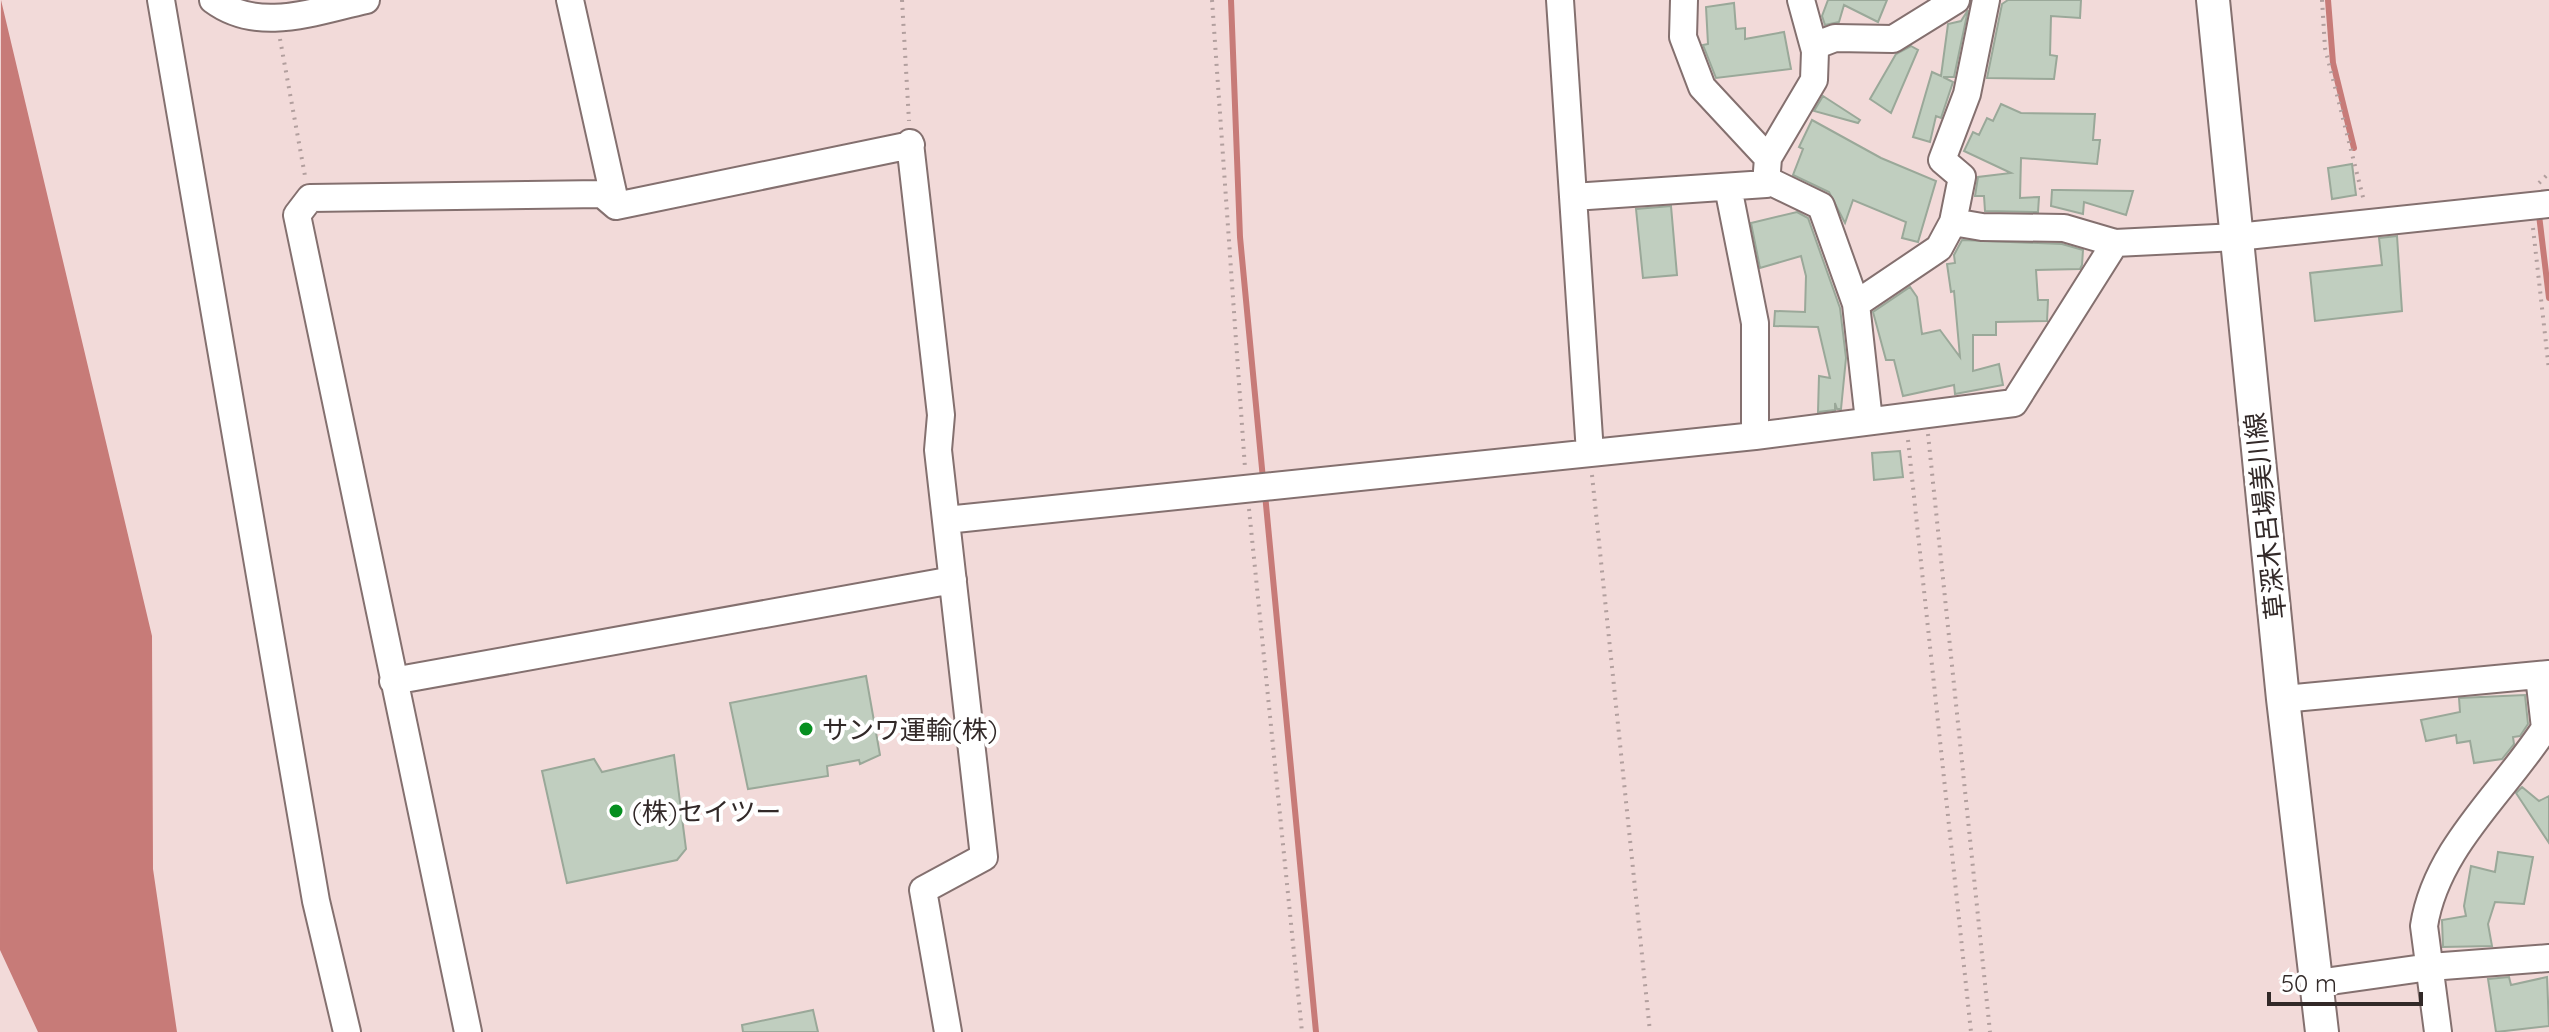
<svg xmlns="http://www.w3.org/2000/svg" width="2549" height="1032" font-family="Quicksand,'Noto Sans JP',sans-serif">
	<rect width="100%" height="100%" fill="#f2dad9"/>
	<path fill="#c77b78" d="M1,0L152,636L153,869L177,1032H38L0,950Z"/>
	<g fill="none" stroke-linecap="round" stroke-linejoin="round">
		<path stroke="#c77b78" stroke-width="6" d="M1231,0L1240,237L1263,479
			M2328,0L2333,63L2354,148
			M2539,215L2549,298
			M1265,494L1316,1032"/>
	</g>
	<path fill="#c0cebf" stroke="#9aa899" stroke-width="2" d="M1828,0H1887L1878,22L1844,5L1839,22L1825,25L1822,16Z
		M2008,0H2081L2080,18L2051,16L2050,55L2057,56L2054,79L1987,78L2002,4Z
		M1734,3L1736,29L1745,28V39L1784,32L1791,69L1716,78L1703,45L1708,44L1706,7Z
		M1968,10L1954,77H1943L1953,82L1941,118L1936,116L1930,142L1913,137L1932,72L1941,76L1948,24L1961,21Z
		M1911,46L1918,50L1891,113L1870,99L1896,54Z
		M1823,96L1860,120L1858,123L1814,111Z
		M2001,104L2021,113L2095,114L2093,140H2100L2097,164L2021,158L2020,198L2039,197L2038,212L1985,211L1984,196H1975L1978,177L2011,173L1964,151L1973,132L1979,135L1987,118L1993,121Z
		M1812,120L1881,158L1936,181L1918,242L1902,238L1906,222L1853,200L1845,223L1829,192L1793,175L1803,149L1799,147Z
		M2352,164L2356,195L2332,199L2328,168Z
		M2052,190H2060L2133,191L2126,215L2084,202L2083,214L2051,206Z
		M1671,206L1677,275L1643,278L1636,209Z
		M1797,212L1808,218L1840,308L1846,358L1841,409H1837L1835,403V410L1818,412L1819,376L1830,378L1818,327L1774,326L1775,311L1805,312L1806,276L1801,256L1760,268L1751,223Z
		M2397,236L2402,311L2315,321L2310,273L2382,265L2379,238Z
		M1962,240L2062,244L2083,250L2082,265L2080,269L2036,270L2038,300H2048L2047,321L1996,322V335H1973V371L1999,364L2003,385L1955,394L1954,385L1903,396L1894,360H1886L1873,312L1910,287L1917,297L1922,334L1940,330L1960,357L1954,291L1951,292L1947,264L1955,263L1954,255Z
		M1900,451L1903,477L1874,480L1872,453Z
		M866,676L880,755L860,764L859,760L827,766L828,776L748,789L730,703Z
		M2525,695L2528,724L2520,736L2513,737L2514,744L2502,759L2474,763L2470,741L2457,743L2456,735L2426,741L2421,720L2460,712L2459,698Z
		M674,755L686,849L677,860L567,883L542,771L594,759L602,772Z
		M2522,787L2539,801L2549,796V843L2516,793Z
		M2498,852L2533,857L2524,904L2495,902L2488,924L2492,946L2443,947L2442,920L2466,916L2464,906L2471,866L2495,872Z
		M2509,977L2511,985L2547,977L2549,1026L2496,1032L2488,979Z
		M813,1010L818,1032H743L742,1025Z"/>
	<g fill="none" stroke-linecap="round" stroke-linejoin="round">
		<defs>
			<path id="minor" d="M161,0L316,901L347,1032
				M213,0C259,34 315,11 366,0
				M570,0L616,206
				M1560,0L1590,453
				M1684,0L1683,37L1702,87L1768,158L1814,80L1815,51L1801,0
				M1986,0L1967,94L1942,160L1962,177L1953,222L1982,227L2064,228L2115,243L2237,237L2549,204
				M1814,46L1835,38L1893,39L1956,0
				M910,143L941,415L938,450L984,857L923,890L948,1032
				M1767,180L1821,206L1856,304
				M1728,187L1755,323V436
				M1573,197L1766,184L1768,158
				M1869,421L1856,304L1939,248L1953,222
				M946,520L1755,436L2014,403L2115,243
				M393,681L953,580
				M2283,699L2549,674
				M2317,983L2430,967L2549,958
				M468,1032L297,215L310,198L602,194L616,206L911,145
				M2438,1032L2424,926C2436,848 2503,793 2545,728L2539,676"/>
			<path id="major" d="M2213,0L2283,699L2322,1032"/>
		</defs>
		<use href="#minor" stroke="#84706f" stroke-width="30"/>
		<use href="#major" stroke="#84706f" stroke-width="36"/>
		<path stroke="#b29f9e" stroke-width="4" stroke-dasharray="2 6" stroke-linecap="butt" d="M902,0L909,121
			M1212,0L1245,468
			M2322,0L2325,48L2364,201
			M280,39L305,176
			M2539,183L2549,173
			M2533,228L2549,370
			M1928,434L1990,1032
			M1908,440L1971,1032
			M1592,475L1650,1032
			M1249,509L1302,1032"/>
		<use href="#minor" stroke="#fff" stroke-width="26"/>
		<use href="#major" stroke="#fff" stroke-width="32"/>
	</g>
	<g fill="#068f20" stroke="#fff" stroke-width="3">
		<circle cx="806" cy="729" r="8"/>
		<circle cx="616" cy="811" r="8"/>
	</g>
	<g text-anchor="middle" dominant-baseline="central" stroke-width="8" stroke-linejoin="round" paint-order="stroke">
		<g font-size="26" fill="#322928" stroke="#fff">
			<text transform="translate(2265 516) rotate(-96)">草深木呂場美川線</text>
		</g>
		<g font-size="26" fill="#322928" stroke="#fff" text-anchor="start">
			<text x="822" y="729">サンワ運輸(株)</text>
			<text x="632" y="811">(株)セイツー</text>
		</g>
	</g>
	<path d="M2269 992v12h152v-12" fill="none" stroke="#322928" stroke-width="4"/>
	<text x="2281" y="992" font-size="24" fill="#322928" stroke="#ffffff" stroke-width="6" paint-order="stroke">50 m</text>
</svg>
